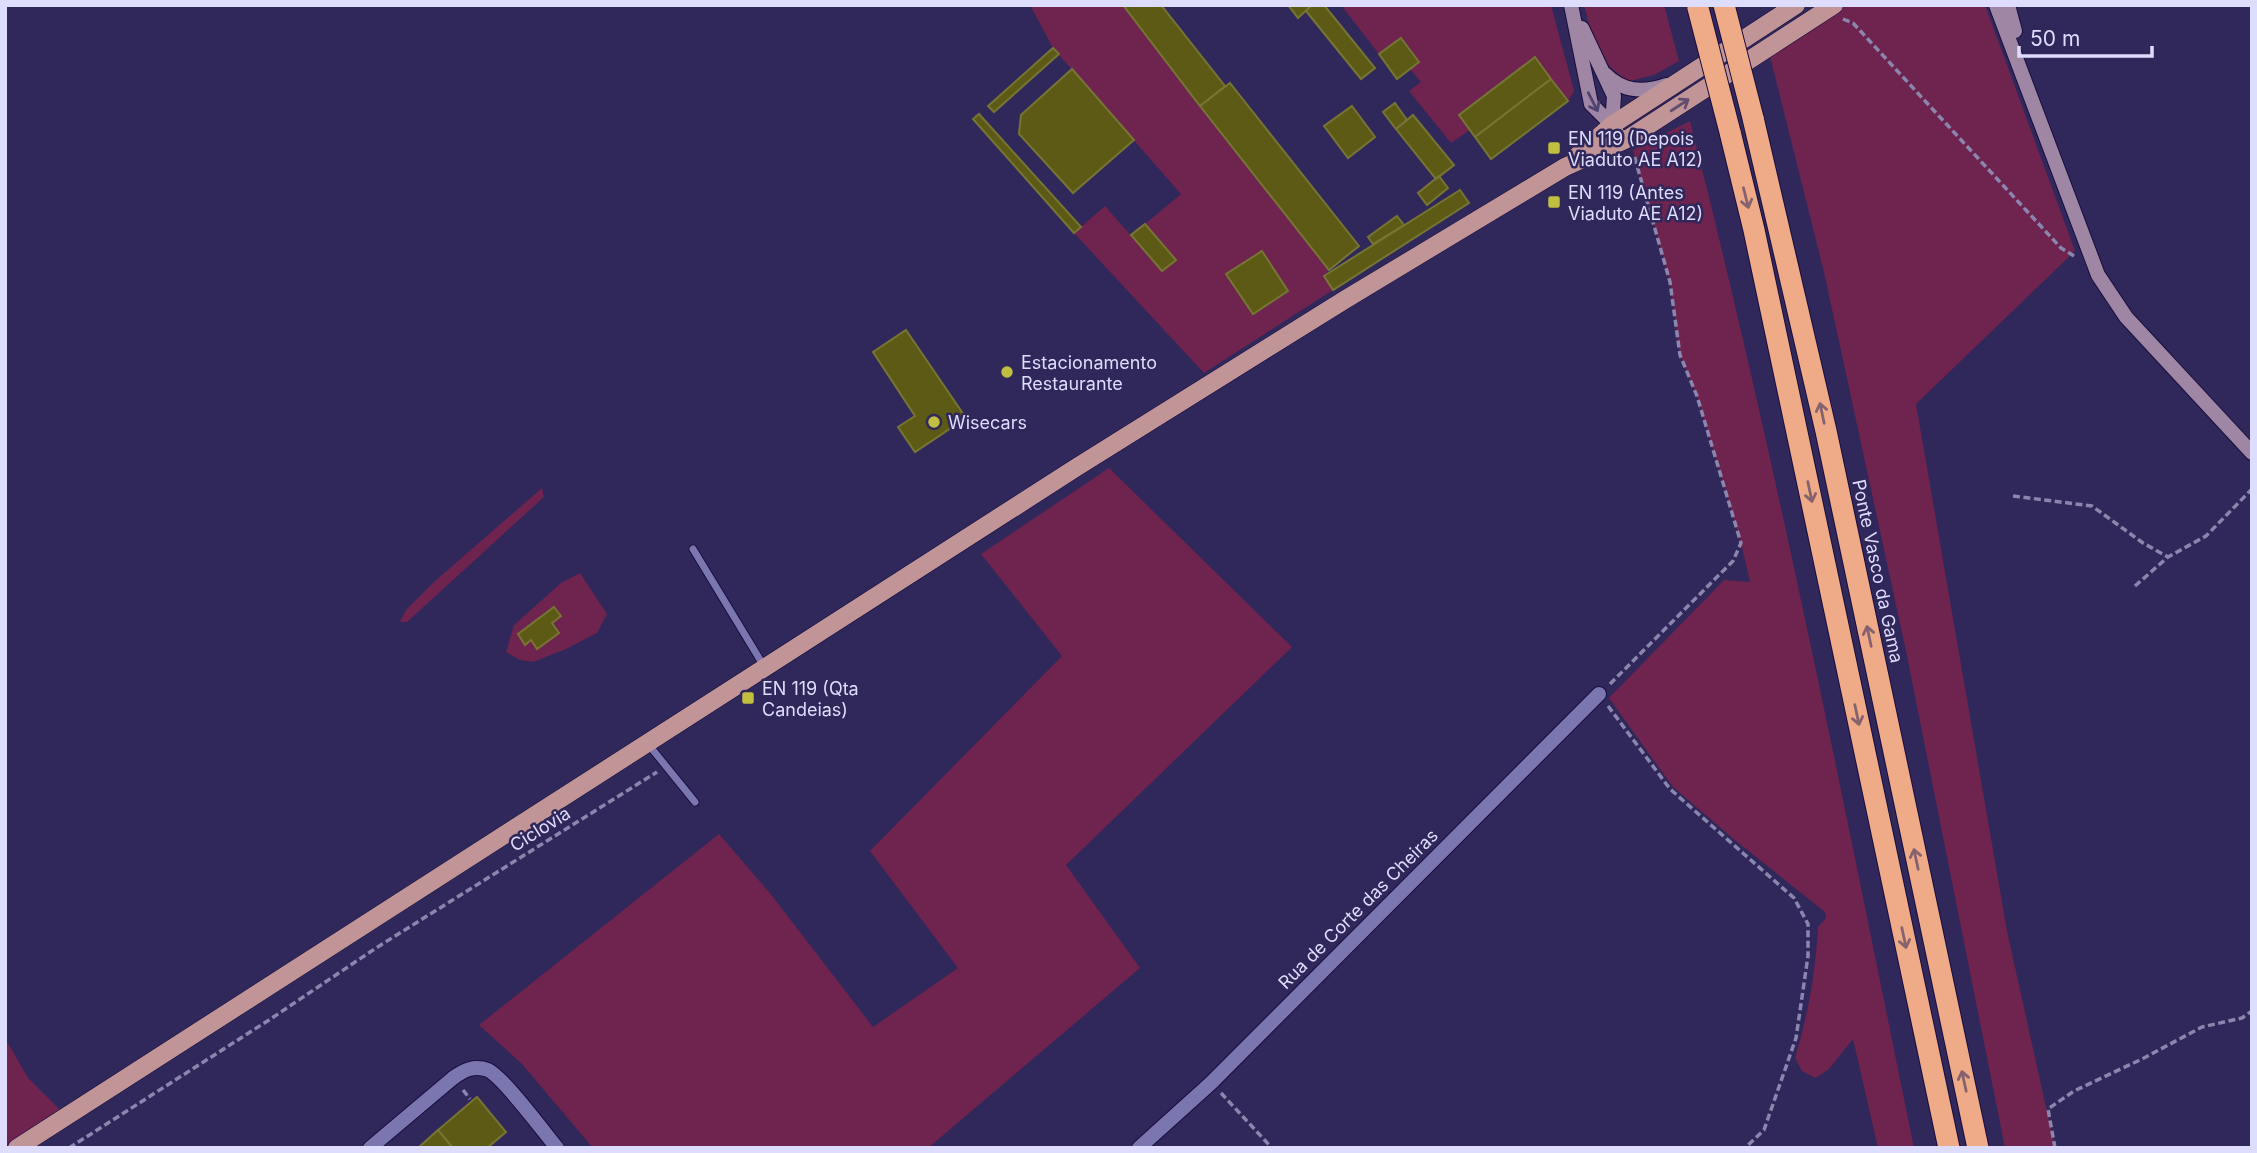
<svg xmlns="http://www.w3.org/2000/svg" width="2257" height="1153" font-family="Inter,sans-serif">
	<rect width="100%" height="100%" fill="#30285a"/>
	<path fill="#6f234f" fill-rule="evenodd" d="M1030,5H1123L1329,270L1324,276L1333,290L1204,373L1074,233L1105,206L1162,271L1175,260L1145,224L1181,194L1053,48ZM1262,251L1288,291L1253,314L1227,274Z
		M1341,5H1551L1574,91L1568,101L1534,57L1459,114L1470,130L1451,143L1409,91L1421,82L1410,69L1401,38L1379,54Z
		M1584,5H1664L1679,61L1654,75L1630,81C1597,64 1593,39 1584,5Z
		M1834,5H1985L2075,251L1916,404L2007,931L2055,1148H2005L1906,651L1824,272L1768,48Z
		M1690,121C1776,460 1844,804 1914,1148H1878L1853,1039L1828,1070L1815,1078L1802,1071L1795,1058C1809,1010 1815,976 1818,927L1826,918L1825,912L1736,841L1673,787L1609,698L1724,580L1750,582L1741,543L1697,396L1680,355L1670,282L1633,150Z
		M1109,468L1292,647L1066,865L1140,968L928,1148H593L522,1064L479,1025L719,834L769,892L873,1027L958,968L870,851L1062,656L981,554Z
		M542,488L544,497L407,622H400L406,610L435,581Z
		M580,573L607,614L597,633L566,649L533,662L520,660L506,652L514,625L561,583Z
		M5,1038L28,1078L60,1110L5,1145Z"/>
	<path fill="#5c5a15" stroke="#767534" stroke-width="2" d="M1123,5H1161L1225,86L1200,106Z
		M1288,5H1312L1298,18Z
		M1312,5H1324L1375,68L1361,79L1306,11Z
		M1401,38L1419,62L1397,79L1379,54Z
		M1053,48L1059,54L994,112L988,106Z
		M1535,57L1551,79L1475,137L1459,115Z
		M1072,69L1134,140L1073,193L1019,134L1021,115Z
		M1551,79L1568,101L1491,159L1475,137Z
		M1230,83L1359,246L1329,270L1200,106Z
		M1395,103L1407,120L1396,129L1383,112Z
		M1352,106L1375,137L1348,158L1324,126Z
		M979,114L1081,227L1074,233L973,119Z
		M1413,115L1454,165L1436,179L1396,129Z
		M1439,176L1448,188L1427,205L1418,193Z
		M1460,190L1469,203L1333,290L1324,276Z
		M1397,216L1404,225L1373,244L1368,237Z
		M1145,224L1176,260L1162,271L1131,235Z
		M1262,251L1288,291L1253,314L1226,274Z
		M906,330L966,418L915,452L898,427L915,416L873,352Z
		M554,607L561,616L552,623L559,633L537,649L531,640L525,645L518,634Z
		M477,1097L506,1132L487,1148H453L438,1130Z
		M438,1130L453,1148H418Z"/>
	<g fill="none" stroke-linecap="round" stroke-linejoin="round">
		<defs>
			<path id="lane" d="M693,549L765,668
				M648,744L695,802"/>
			<path id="street" d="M370,1148L453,1078C464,1070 474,1065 488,1070C503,1077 544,1132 557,1148
				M1139,1148L1211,1083L1599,694"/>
			<path id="secondary" d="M1571,5L1591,104L1612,125L1623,142
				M1996,5L2098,275L2126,317L2252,453
				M2008,5L2015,31
				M1582,28L1614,96L1612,125
				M1605,74C1623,92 1643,93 1666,85"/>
			<path id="primary" d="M1576,157L1612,125L1796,5
				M17,1148L1077,467L1346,299L1565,167L1629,138L1834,5"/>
			<path id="highway" d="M1753,118L1826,431L1978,1148
				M1730,132L1754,230L1949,1148"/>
		</defs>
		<use href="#lane" stroke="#190d3e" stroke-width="9"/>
		<use href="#street" stroke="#190d3e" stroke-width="16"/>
		<use href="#secondary" stroke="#190d3e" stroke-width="16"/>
		<use href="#primary" stroke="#190d3e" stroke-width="19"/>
		<use href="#highway" stroke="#190d3e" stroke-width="23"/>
		<path stroke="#8a86ae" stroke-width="3.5" stroke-dasharray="7 3.5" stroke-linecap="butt" d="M1843,19L1853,23L2061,248L2074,256
			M2013,496L2092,506L2143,543L2168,557
			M2135,586L2168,557L2206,536L2252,489
			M1610,684L1733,561L1741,543L1697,396L1680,355L1670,282L1634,155
			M1608,706L1670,789L1794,898L1808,924V956L1796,1038L1764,1130L1745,1148
			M463,1090L470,1099
			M1221,1093L1272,1148
			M69,1148L269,1020L376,948L657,772
			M2055,1148L2048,1109L2074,1091L2142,1059L2202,1027L2242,1018L2252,1011"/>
		<use href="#lane" stroke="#7c76b0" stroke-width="7"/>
		<use href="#street" stroke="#7c76b0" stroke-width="14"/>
		<use href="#secondary" stroke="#9e86a4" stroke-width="14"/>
		<use href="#primary" stroke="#c19597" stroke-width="18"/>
		<use href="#highway" stroke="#efaa87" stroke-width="21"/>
		<defs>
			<path id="highway-bridge" d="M1724,5L1753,118
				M1698,8L1730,132"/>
		</defs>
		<use href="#highway-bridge" stroke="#190d3e" stroke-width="23" stroke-linecap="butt"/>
		<use href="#highway-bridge" stroke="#efaa87" stroke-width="21"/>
	</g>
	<defs><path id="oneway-shaft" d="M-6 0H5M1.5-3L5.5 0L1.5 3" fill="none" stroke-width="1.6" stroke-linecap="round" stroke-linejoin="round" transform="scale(1.75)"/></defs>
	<use stroke="#514470" href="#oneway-shaft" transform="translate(1593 102) rotate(63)"/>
	<use stroke="#634e6f" href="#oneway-shaft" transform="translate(1680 105) rotate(-33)"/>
	<g stroke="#86626e">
		<use href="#oneway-shaft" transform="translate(1746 198) rotate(76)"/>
		<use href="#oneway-shaft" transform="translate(1822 413) rotate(-102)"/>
		<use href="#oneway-shaft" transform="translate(1810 492) rotate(78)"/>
		<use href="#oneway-shaft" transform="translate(1869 636) rotate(-102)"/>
		<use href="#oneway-shaft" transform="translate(1857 715) rotate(78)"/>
		<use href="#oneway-shaft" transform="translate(1916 859) rotate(-102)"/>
		<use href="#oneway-shaft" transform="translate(1904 938) rotate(78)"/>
		<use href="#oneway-shaft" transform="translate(1964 1081) rotate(-102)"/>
	</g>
	<g fill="#c1be40" stroke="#30285a" stroke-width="2.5">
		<rect x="1547" y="141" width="14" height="14" rx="3.5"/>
		<rect x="1547" y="195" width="14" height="14" rx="3.5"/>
		<circle cx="1007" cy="372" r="7"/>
		<circle cx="934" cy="422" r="7"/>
		<rect x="741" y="691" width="14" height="14" rx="3.5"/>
	</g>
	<g text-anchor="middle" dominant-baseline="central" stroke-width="5" stroke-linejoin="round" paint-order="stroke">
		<g font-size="18" fill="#deddfd" stroke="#30285a" text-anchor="start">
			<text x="1568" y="138">EN 119 (Depois<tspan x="1568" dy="21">Viaduto AE A12)</tspan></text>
			<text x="1568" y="192">EN 119 (Antes<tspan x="1568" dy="21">Viaduto AE A12)</tspan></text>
			<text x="1021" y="362">Estacionamento<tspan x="1021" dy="21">Restaurante</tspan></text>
			<text x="948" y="422">Wisecars</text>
			<text x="762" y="688">EN 119 (Qta<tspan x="762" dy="21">Candeias)</tspan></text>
		</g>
		<g font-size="18" fill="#deddfd" stroke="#30285a">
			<text transform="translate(1878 571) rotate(78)">Ponte Vasco da Gama</text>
			<text transform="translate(540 829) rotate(-32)">Ciclovia</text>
			<text transform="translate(1358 909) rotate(-45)">Rua de Corte das Cheiras</text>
		</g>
	</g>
	<rect width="2257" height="1153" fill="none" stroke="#deddfd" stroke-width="14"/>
	<path d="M2019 46v10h133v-10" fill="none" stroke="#deddfd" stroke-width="3.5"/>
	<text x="2030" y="46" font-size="21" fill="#deddfd" stroke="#30285a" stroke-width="5" paint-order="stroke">50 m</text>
</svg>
